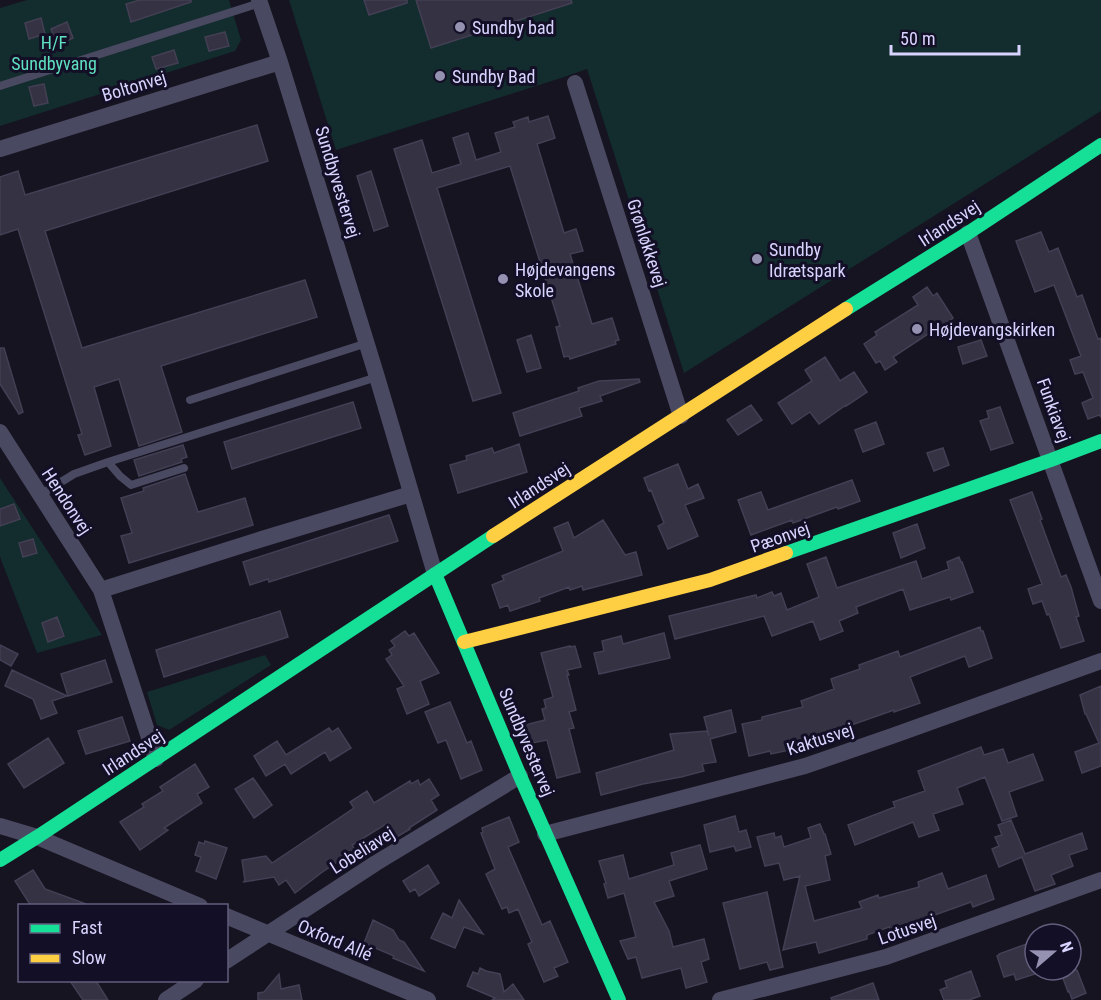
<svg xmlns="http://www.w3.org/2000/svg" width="1101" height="1000" font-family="'Roboto Condensed',sans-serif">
	<rect width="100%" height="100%" fill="#161421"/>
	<path fill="#132c2d" d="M27,0H229L241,40L235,51L0,126V8Z
		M289,0H1101V111L684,373L587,69L561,78L336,150Z
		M0,478L102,635L37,653L0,557Z
		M265,655L271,665L169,730L157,725L147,692Z"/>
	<path fill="#343243" stroke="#433f54" stroke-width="1.5" d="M140,0H191V2L131,22L126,4Z
		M364,0H407V3L369,15Z
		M416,0H571L572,3L431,48Z
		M41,18L45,34L29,39L25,23Z
		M67,22L73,38L57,45L51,29Z
		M225,32L229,46L209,51L205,37Z
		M174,50L178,63L156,69L152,57Z
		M44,84L48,103L34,106L29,87Z
		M548,116L555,138L537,144L564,233L576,229L583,251L570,254L592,324L612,318L619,340L615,341L616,344L570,359L569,356L564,357L556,327L560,326L510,166L437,188L501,393L473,401L394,149L422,140L432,173L461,164L453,138L468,133L476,160L501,152L495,133L515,127L513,122L528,117L529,122Z
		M257,125L268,161L45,231L82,348L305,280L317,317L161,366L182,432L139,446L119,379L94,387L111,446L85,455L78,435L82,434L18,229L0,235V177L18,171L25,195Z
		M371,171L388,226L374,231L357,176Z
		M1041,232L1049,252L1058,248L1077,297L1082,295L1098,339L1101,338V417L1099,415L1088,419L1082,403L1093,398L1083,372L1075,374L1070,360L1081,356L1054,285L1035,292L1016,241Z
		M927,287L933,296L937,293L953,318L951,320L956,328L940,338L934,330L893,357L897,362L885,370L880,361L876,363L864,344L877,335L875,332L918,305L913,297Z
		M531,335L541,368L527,372L517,340Z
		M981,340L987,356L963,364L958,347Z
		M0,348H4L23,412L19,414L0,384Z
		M825,357L840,381L854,372L867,392L846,406V405L819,424L810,412L792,424L778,403L812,381L805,370Z
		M639,379L640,382L600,396L602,401L579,408L582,416L520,436L513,413L579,391L578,388L599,381Z
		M353,402L361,428L232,469L224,442Z
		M751,405L762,420L738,435L727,420Z
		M1000,407L1013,443L991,450L980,421L989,418L987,411Z
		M876,422L884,444L863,452L855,430Z
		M519,444L527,472L458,493L450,465L467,460L466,456L492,448L494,453Z
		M183,445L187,457L181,459L182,462L139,476L134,460Z
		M943,448L949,465L934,471L927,453Z
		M678,464L688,489L698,484L704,498L685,505L698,536L668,549L658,526L664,523L651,490L649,491L644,478Z
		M185,474L198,512L245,498L253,525L129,563L121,536L132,533L121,498L144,491L143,488Z
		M852,480L860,501L838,509L837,507L793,523L792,520L751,535L738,500L761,492L768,510Z
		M1032,492L1042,519L1040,520L1061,577L1066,575L1071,587L1079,616L1076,617L1084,641L1061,648L1049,614L1047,615L1042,601L1033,604L1028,589L1042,584L1010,500Z
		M14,504L20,519L0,526V509Z
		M389,515L398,541L269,582L268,579L250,585L243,562Z
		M603,520L625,555L636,552L642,575L583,590L582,586L570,590L569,587L539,598L540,601L510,611L508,605L500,608L492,585L504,580L502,576L563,551L554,528L568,522L574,538Z
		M917,524L925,548L901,558L893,533Z
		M33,539L37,553L23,557L19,543Z
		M826,557L837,588L916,561L922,579L949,569L947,562L959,557L961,562H962L973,592L951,600L950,597L910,610L903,589L856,607L858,613L839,621L843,631L820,640L813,621L772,636L764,616L675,639L669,616L756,595L757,598L772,592L774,596L781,593L787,610L819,597L807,564Z
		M280,611L288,637L164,677L156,650Z
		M57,617L64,636L48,642L42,623Z
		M980,627L981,631H983L992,658L969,667L965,656L910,677L920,703L894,712V710L837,730L838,732L790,748V750L771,754L770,751L749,756L742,724L762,720V717L803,707L801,701L834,689L831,679L860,669L859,665L898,651L900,657Z
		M405,631L409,636L414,633L439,673L420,681L429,704L407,714L397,689L404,686L386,659L392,655L389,650L395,646L391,641Z
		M664,633L670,658L599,674L594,653L604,651L602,641L621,636L623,644Z
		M0,645L18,654L11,666L0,660Z
		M570,646V647L575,646L581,667L567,670L569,675H567L576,710L569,712L574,728L569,729L580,772L557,778L547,740L532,743L525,725L545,720L542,709L546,708L544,700L553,697L541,653Z
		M105,660L112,682L68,696L61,674Z
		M12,670L67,696L52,701L57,713L41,719L33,699L5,686Z
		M1101,686V766L1082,773L1075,752L1099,743L1086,714H1085L1080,695Z
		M450,702L467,743L471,741L482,770L461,779L446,740L438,743L425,712Z
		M731,710L736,732L710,739L716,762L702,764L704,771L681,777L643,784L601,795L596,773L674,750L670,734L707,731L709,736L704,717Z
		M122,717L130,741L86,754L78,731Z
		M329,728L332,732L338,728L351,748L330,761L325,752L291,774L285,764L266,776L254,756L277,741L286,755Z
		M48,738L64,763L24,788L8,764Z
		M981,747L984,755L1003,749L1008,763L1033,754L1043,780L1009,792L1017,816L1002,821L985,777L957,788L963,804L933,814L939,830L919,837L913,822L855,845L848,825L895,807L893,802L925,791L918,771Z
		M195,764L209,787L197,794L202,803L164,828L168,830L140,850L120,822L144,807L142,804L163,791L160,787Z
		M253,778L272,805L254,818L235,789Z
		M429,779L439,795L431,800L437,810L409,828L410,829L395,838L386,824L352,845L355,850L321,873L295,893L286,880L279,885L274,877L243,882L245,881L242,860L266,856L272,863L354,808L350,802L367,791L374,803L410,781L411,784L418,780L420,785Z
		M735,816L739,832L746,830L751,847L736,851L734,846L710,852L704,825Z
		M509,817L519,842L508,847L542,925L550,921L568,962L554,968L558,976L544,982L528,944L532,942L518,909L509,913L507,907L502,909L486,874L495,869L481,833L483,832L482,828Z
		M1011,820L1025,854L1082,833L1087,849L1069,855L1073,866L1051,875L1055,884L1035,891L1022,857L999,867L992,849L999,846L995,837L1002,835L998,825Z
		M820,824L824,834H825L831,854L825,856L830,880L805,886L814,921L862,908L859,902L878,895L879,898L919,887L918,882L942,873L948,889L986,875L994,899L973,907L971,902L915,922V924L892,933L889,927L867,935V939L819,953L816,942L783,950L800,876L784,880L779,863L765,866L757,837L774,833L775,838L781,836L784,847L811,838L808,828Z
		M205,841L227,848L216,879L196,871L201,857L195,855L199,842L204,844Z
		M700,845L707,869L669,881L674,896L654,902L669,931L673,947L704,939L709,959L701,962L707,982L686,988L681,968L642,978L636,957L628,959L620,941L636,937L624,893L608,898L604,884L606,883L599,861L623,855L629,879L674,865L671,853Z
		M428,865L439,883L419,896L415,889L410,892L403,881Z
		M33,870L45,889L86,904L85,906H31L15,881Z
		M767,892L783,967L770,970L767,962L740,969L723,903Z
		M459,900L483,934L464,927L455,948L431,938L443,913L452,918Z
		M373,920L393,930L399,940L404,942L424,971L393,958L394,956L364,943Z
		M1035,941V974L1016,980L1014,974L1004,977L997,956L999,955V954Z
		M480,968L486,971L500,974L504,992L513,984L524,1000H492L495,998L467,986L473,972L478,974Z
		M1060,970H1077L1086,993L1072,999L1069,991L1068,992Z
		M971,971L980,996L969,1000H944L940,990L947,987L945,981Z
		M279,974L281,989L299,985L302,1000H258V993L264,992Z
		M70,981H96L108,1000H83Z
		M873,983L879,1000H832L831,998Z"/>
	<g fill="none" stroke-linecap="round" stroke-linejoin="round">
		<path stroke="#4a4962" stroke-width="8" d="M0,86L260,3
			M190,400L367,343
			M184,468L131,485L120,476L108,462L377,377
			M40,495L74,474L108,462"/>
		<path stroke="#4a4962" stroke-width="16" d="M259,0L280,62L377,377L435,574
			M575,83L681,416
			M0,149L280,62
			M968,233L1101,601
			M0,432L101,590L156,759
			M101,590L262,539L411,494
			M0,826L37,837L200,906
			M545,834L805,766L892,736L1101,661
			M226,916L428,1000
			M226,961L376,863L520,776
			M166,1000L196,980
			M720,1000L886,957L1101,880"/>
		<path stroke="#16e098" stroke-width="14" d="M846,309L968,233L1101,145
			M786,553L1051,460L1101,441
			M435,574L520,776L619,1000
			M0,860L37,837L493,536"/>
		<path stroke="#ffcf43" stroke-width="14" d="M493,536C611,461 728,384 846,309
			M464,642L710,580L786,553"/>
	</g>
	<g fill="#9591b1" stroke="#130f26" stroke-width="2">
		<circle cx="460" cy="27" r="6"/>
		<circle cx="440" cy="76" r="6"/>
		<circle cx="757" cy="259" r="6"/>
		<circle cx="503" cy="279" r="6"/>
		<circle cx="917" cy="329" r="6"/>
	</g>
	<g text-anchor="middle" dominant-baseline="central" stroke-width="6" stroke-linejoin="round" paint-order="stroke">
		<g font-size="18" fill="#d9d4ff" stroke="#130f26" text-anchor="start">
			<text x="472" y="27">Sundby bad</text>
			<text x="452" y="76">Sundby Bad</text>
			<text x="769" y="249">Sundby<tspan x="769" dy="21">Idrætspark</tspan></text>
			<text x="515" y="269">Højdevangens<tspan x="515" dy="21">Skole</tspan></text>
			<text x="929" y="329">Højdevangskirken</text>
		</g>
		<g font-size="18" fill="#5fe0c0" stroke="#130f26">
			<text x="54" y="42">H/F<tspan x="54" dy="21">Sundbyvang</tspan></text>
		</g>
		<g font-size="18" fill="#d9d4ff" stroke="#130f26">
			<text transform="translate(134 86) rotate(-17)">Boltonvej</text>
			<text transform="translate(338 182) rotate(73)">Sundbyvestervej</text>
			<text transform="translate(949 223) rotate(-33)">Irlandsvej</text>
			<text transform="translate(647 243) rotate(72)">Grønløkkevej</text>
			<text transform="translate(1054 410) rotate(70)">Funkiavej</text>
			<text transform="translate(539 485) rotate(-33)">Irlandsvej</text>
			<text transform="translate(67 501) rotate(57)">Hendonvej</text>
			<text transform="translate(780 537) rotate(-19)">Pæonvej</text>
			<text transform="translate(820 739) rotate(-18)">Kaktusvej</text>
			<text transform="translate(527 742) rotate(67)">Sundbyvestervej</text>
			<text transform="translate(133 752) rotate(-33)">Irlandsvej</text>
			<text transform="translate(362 850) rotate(-32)">Lobeliavej</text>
			<text transform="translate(907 929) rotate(-19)">Lotusvej</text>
			<text transform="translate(335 940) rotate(23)">Oxford Allé</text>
		</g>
	</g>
	<rect x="18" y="904" width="210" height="78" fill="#130f26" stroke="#625e7d" stroke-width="1.5"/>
	<rect x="30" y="924" width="30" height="9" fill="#16e098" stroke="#625e7d" stroke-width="1.5"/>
	<text x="72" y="934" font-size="18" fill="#d9d4ff">Fast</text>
	<rect x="30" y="954" width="30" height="9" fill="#ffcf43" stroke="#625e7d" stroke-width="1.5"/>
	<text x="72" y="964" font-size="18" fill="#d9d4ff">Slow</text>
	<g transform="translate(1053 952) rotate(70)"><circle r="28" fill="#130f26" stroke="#625e7d" stroke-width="1.5"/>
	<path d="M0-4.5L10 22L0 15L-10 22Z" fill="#9591b1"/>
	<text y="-9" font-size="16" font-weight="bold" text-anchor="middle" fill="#d9d4ff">N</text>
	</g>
	<path d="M891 45v9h128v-9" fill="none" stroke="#d9d4ff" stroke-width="3"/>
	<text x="900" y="45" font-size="18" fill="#d9d4ff" stroke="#130f26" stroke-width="4.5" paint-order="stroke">50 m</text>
</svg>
